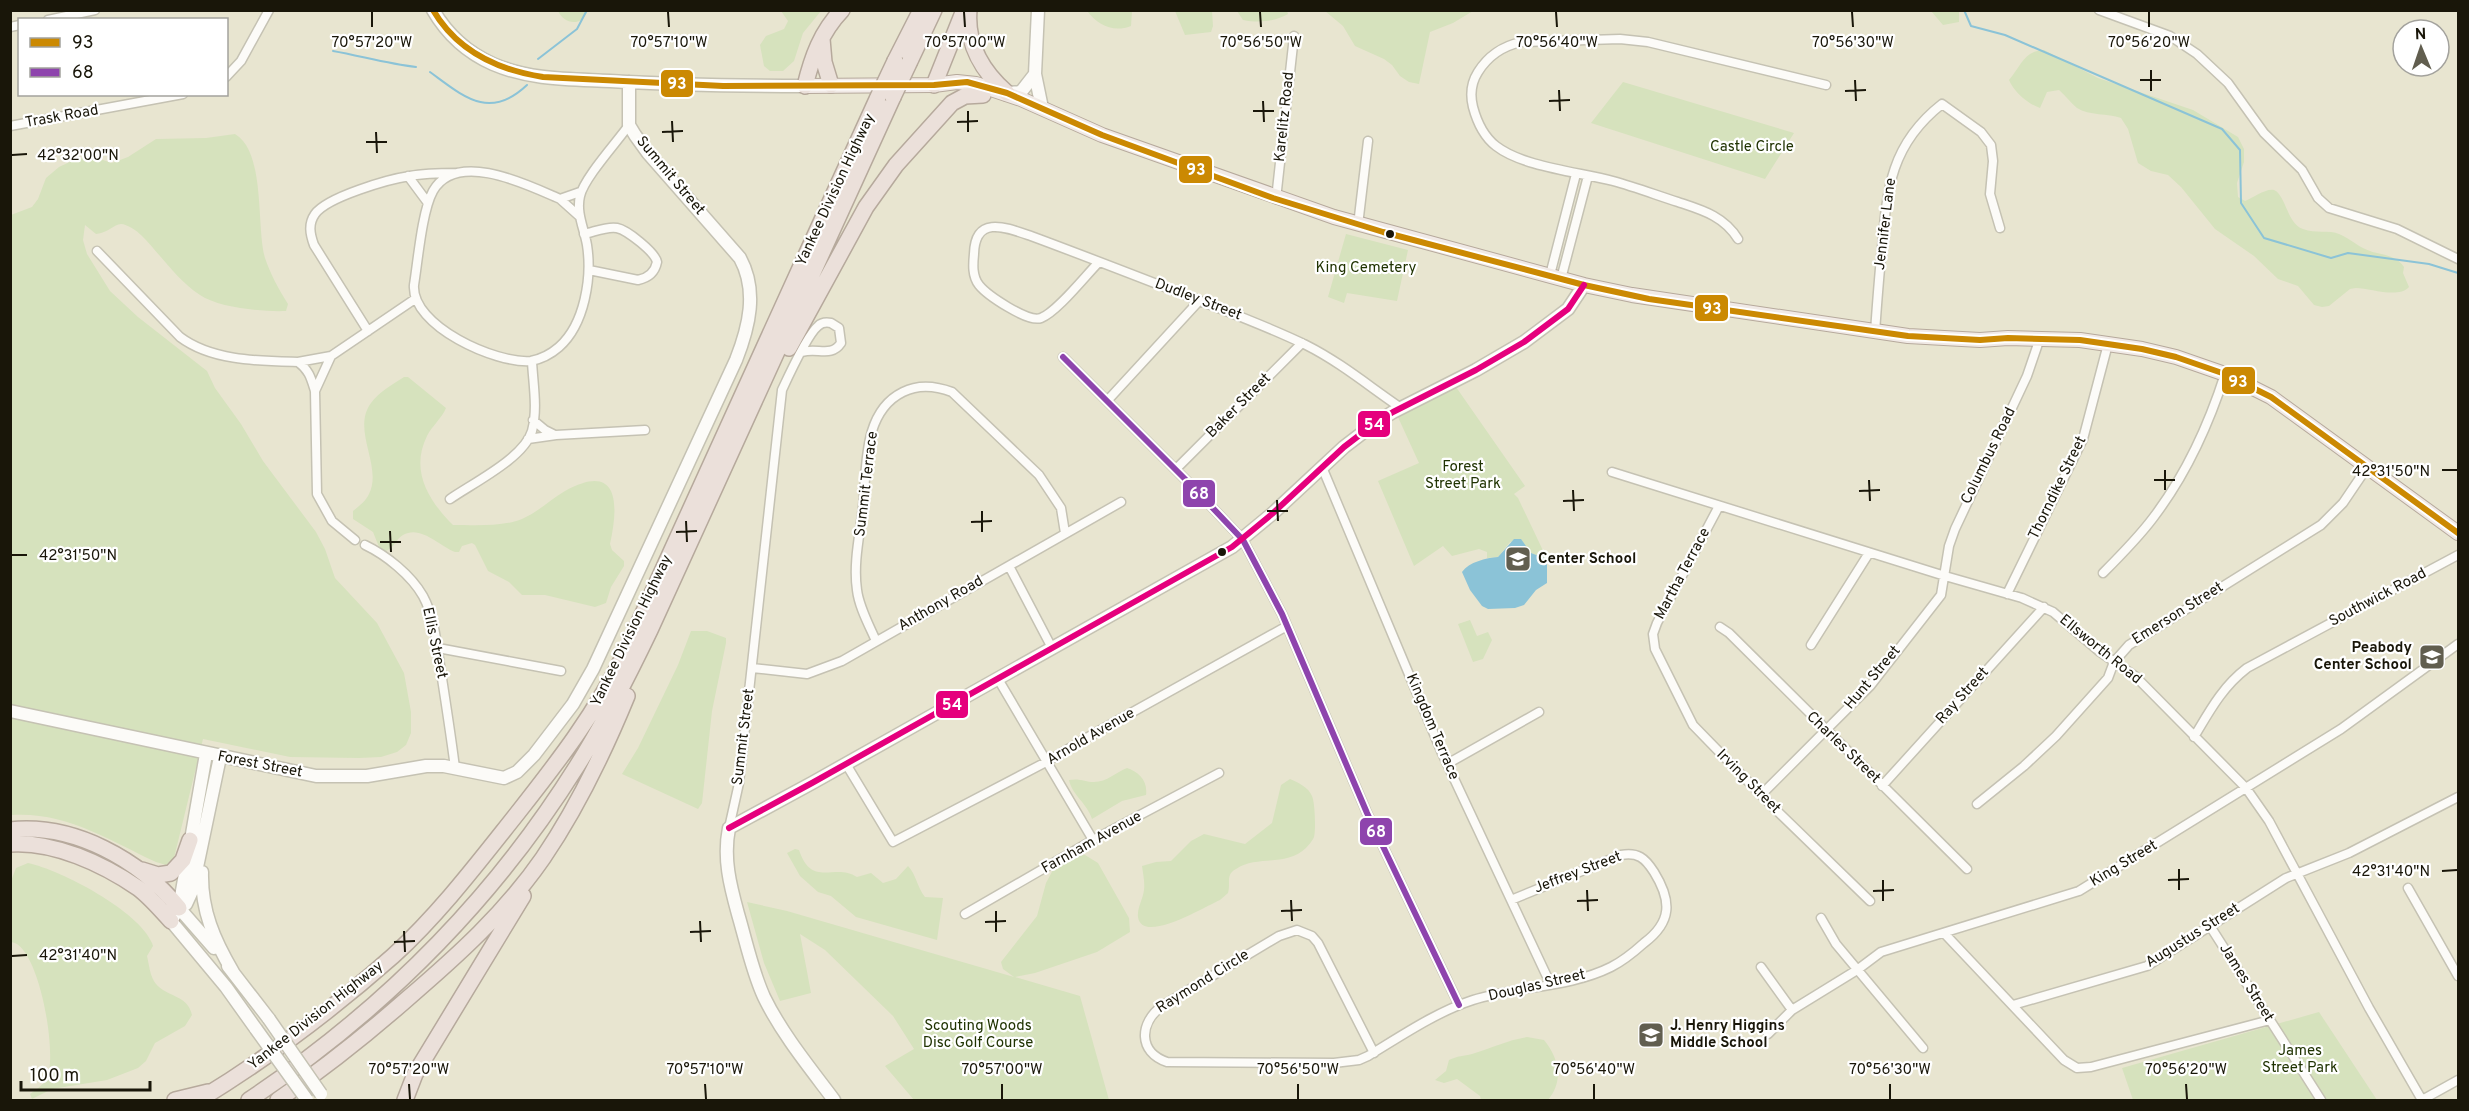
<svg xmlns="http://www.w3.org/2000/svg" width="2469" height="1111" font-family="Overpass,sans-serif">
	<rect width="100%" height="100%" fill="#e8e5d0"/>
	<path fill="#d6e2bd" d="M558,11V10L588,11L583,19C573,26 562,20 558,11Z
		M781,11H821L803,33L794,61L783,71H770L764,66L760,45L766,36L784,29L788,21Z
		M1087,11H1132L1131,26C1113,33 1098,25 1087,11Z
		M1175,11H1212L1213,26L1211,32L1185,35Z
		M1237,11H1287L1288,14C1274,22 1258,23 1243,20Z
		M1325,11H1473L1453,23L1430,32L1419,84L1409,82L1400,76L1392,65L1384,59L1355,46L1343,26Z
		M1931,11H1959V22L1943,25Z
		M2044,50L2098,78L2193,110L2238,137L2244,149V162L2237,183L2238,197L2245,201C2253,198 2266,188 2274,190C2286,195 2287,224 2303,229C2313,233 2321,231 2331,232C2343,233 2353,243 2363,248C2377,256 2394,252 2404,267L2403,273L2409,287C2398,299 2370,288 2356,288L2350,289L2329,306L2322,307L2314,305L2298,286L2278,279L2254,256L2215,229L2181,187L2168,175L2151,171L2138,163L2128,129L2121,118C2108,113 2089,116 2077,108C2071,103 2066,96 2059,90L2047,92L2040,108C2028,104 2014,92 2009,80C2021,66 2024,51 2044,50Z
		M1623,82L1794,133L1765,179L1591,123Z
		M235,134C266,152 256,227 265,258C270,273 279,290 288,304L286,311C264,312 219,308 200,295C176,279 161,255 141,235C137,231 127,224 121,224C114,224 108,233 96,234L85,225L83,240L87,254L110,291L138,317L207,371L215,388L241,424L263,461L316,532L325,549L335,578L377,623L404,673L411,712V733L406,745L397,752L381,757L359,758L290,757L203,739L174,858L166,865L156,862C109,840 65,811 11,815V215L32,207L38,199L46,178L59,167L76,159L94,157L112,163L128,157L156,139L206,138Z
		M1346,234L1408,250L1397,301L1347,293L1344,303L1328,297Z
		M404,377H408L446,408C442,418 432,426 427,436C410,470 428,500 453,525C474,525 502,527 522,519C538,512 550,500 565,491C619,461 619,504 610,544L612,550L624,561V566L611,587L606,603L595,607L545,595H522L509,582L488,571L475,545L472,543L462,546L459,552H455C439,546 421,525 403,535C396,539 394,548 386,551L379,547L373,532L353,519V511C359,506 366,501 369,494C383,466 351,430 371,403C379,392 393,384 404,377Z
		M1456,387L1525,486L1514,494L1518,498L1547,559L1531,553L1521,540L1510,542L1498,557L1487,558V552L1479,549L1452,556L1443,546L1414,566L1378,481L1419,463L1397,415Z
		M1470,620L1477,636L1488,632L1492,640L1483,659L1473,662L1458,624Z
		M691,631H707L726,638V643L712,711L702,803L698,809L622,774L638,748L678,665Z
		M1127,768C1139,772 1148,781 1146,795L1122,801L1092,819C1087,803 1072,795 1069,780C1080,778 1085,782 1094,782C1107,782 1116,772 1127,768Z
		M1290,779C1299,783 1308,787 1312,796C1315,802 1316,831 1314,837C1313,840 1308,846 1306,848C1286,867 1257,855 1236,869C1225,875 1231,883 1228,893L1220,900C1206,906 1142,945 1138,917C1137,908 1143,899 1144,890C1145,882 1143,874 1142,866L1156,862L1171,861L1191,841L1204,834L1245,844L1272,823L1281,785Z
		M795,849L799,850C812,889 835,862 857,877L871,873L883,883L896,879L908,866C916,874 917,887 925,897L943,898L937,940L856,917L831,896L818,892L800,876L787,853Z
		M1070,854L1085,855L1098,863L1129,918L1130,932L1097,952L1035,973L1015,977L1080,996L1109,1100H914L885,1066L914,1049L893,1016L825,950L800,934L811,993L780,1001L764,963L747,902L787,911L1014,977L1003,969L1001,962L1037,916L1046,883L1055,866Z
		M28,863C61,870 139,911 152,943L153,946L147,956C149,964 150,977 156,984C167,997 188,995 192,1015L185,1026L155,1043L146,1061L138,1068L107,1080L52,1089L32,1099L30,1094C36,1090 43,1085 47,1078C58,1056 39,944 11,942V881L16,868Z
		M2319,1012L2377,1100H2133L2122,1068Z
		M1527,1037L1544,1040C1559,1058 1564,1081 1548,1100H1481L1480,1096L1457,1079L1444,1083L1435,1080L1446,1071L1449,1060C1457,1056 1464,1056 1472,1054C1491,1048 1508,1040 1527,1037Z"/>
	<path fill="#8bc3d7" d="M1514,539H1521L1531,553L1547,559V583L1536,590L1524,605L1515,608L1488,609L1482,606L1470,590L1462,572C1469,562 1486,558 1498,557Z"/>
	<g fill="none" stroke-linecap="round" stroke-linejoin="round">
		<path stroke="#8bc3d7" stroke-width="2" d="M1964,10L1971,26L2005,35L2222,129L2240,150L2241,203L2264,238L2331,258L2348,253L2429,264L2458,273
			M333,51C361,56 388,64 416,67
			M538,59L577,29L587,10
			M430,72C463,96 489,121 527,85"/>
		<defs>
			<path id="street" d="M2099,10L2170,36L2197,54L2228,83L2264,133L2302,170L2318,198L2329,208L2397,229L2458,259
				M48,20L95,10
				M10,27L20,25
				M226,77L241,61L269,10
				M10,126L183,94
				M408,176L428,203
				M580,192L560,199C530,186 457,149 433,191C422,211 418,260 414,285C411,326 496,364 531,361C541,359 551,354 559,347C585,324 592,277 587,245C584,228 576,213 580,196C584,178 617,142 629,125
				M560,199L579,216
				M1276,199L1294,36
				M1358,225L1368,141
				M584,234C594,232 607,226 617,228C627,230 655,252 657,262C655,272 648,278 638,280L589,270
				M1738,239C1724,216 1702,210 1678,202C1656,195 1635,187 1613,181C1579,172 1523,167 1496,146C1483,136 1477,122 1473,107C1470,95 1471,83 1478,72C1488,56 1503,46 1521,42L1620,39L1648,42L1826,85
				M97,251L180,337C212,361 259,361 298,362C309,370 311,378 315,391L317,494L332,521L355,540
				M1099,262C1086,275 1057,312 1041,318C1028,323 987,295 979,285C972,276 973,264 974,254C975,215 1005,227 1031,236C1085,256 1139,277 1193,298C1231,313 1269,327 1306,345C1340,362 1370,387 1401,408
				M1550,275L1576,174
				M1561,279L1588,176
				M368,331L314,245C310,234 308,224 315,214C327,197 389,179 410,176C425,173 441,173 457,173
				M1875,332C1877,304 1879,276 1882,248C1887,188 1891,144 1942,104L1981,132L1991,145L1993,161L1990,194L2000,228
				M1063,357L1191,485L1243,540L1282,614L1367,813L1459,1005
				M298,362L331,356
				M315,391L331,356L415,299
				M1107,401L1199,301
				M533,420L545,430L555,435
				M528,439L556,435L645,430
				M1322,467L1442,753L1550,983
				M1176,469L1302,343
				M1612,472L1945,576L2022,598L2053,612L2100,652L2135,676L2246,788L2269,821L2369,1008L2422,1100
				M450,499C473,483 524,458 532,431C538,409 533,383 532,361
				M1719,506L1657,623L1653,634L1655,649L1693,725L1771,805L1870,901
				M365,545C386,555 411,575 423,596C435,618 437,647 441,672C446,704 451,736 455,768
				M1009,566L1052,648
				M2103,573C2120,556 2138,538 2153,518C2185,476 2209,424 2225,374
				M2007,594L2083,439L2108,344
				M1720,627L1729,633L1967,869
				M876,641C869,625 859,607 857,590C853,563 860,534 863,507C867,468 862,412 903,392C919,384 936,386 952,392L1039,475L1061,508L1065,533
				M1811,645L1869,553
				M438,648L561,671
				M752,668L807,674L842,661L1121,502
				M998,679L1093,840
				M2194,737C2209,712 2222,687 2247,668L2458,555
				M846,764L893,842L1048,761L1095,733L1287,626
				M1447,764L1539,712
				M1882,786L2044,607
				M1761,795L1870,686L1941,595L1949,546L1955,529L2027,376L2040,338
				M1977,804L2024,766L2056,736L2108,678L2114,662L2129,645L2321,525L2343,503L2368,466
				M729,828L739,783L782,390C788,377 808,334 818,326C822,322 826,322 831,323L839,328L841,343C831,358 817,347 802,352
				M2408,888L2458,976
				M965,914L1093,840L1219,773
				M1821,918L1836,944L1923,1048
				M2210,926L2321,1100
				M1944,933L2064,1060L2077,1068L2091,1067L2270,1020
				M1761,967L1792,1010
				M2013,1005L2147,966L2286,878L2349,853L2458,797
				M1768,1034L1792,1010L1857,970L1881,952L2079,891L2341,729L2458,644
				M1374,1053L1318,943L1312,936L1297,930L1279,936L1162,1006C1139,1023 1138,1052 1167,1062L1334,1063L1359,1060L1368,1056C1401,1036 1436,1012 1473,1000C1517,986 1569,988 1611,967C1623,961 1634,952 1644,943C1672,922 1672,901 1654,872C1645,858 1638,852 1621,855L1511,900
				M2422,1100L2458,1080"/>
			<path id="secondary" d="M433,10C447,34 468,53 493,64C530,80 570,79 610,81C675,85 740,86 805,86
				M1038,10L1035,74L1042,108
				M1007,93L1021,92L1035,74
				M10,711L316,776H367L426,766H444L504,778L517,772L534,755L573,704L593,669L736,360C749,327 758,291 740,258L648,153L635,135L629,125V82
				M206,754L179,908L171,921L226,987L256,1029
				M202,872C201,910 214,940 233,972
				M179,908L186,904L192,891L220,757
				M179,908L214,948
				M228,966L269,1019
				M834,1100C810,1068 782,1034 764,997C752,971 746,941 738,914C730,885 723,858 729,828L812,783L1232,547L1272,514L1344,447L1374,424L1393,412L1476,370L1524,342L1568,309L1584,285"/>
			<path id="primary" d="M805,86L934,85L957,82L976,84L1021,99L1102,135L1334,217L1584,285L1632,295L1908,336L1980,340L2008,338L2080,340L2142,349L2176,357L2225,374L2271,397L2458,533"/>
			<path id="highway" d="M969,10C966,44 983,72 1007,93
				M822,39L824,62L831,85
				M895,61L921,10
				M910,61L934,10
				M934,85L964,10
				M805,86C812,57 821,32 842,10
				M789,348L866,207L896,165L952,103L965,96L983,95
				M10,830C74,823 140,860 179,908
				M10,844C54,841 103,864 138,888C150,897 161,910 171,921
				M142,870L158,875L171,873L183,860L190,840
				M175,1100L208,1092
				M199,1100C268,1058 333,1009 393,956C439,914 477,864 516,815C557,763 596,713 625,653L878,97
				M249,1100C381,1012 493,900 577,766C605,722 628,676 650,630L893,97
				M278,1100C323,1069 366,1035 407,999C457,956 505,913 543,858C577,808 604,752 627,696
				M405,1100L415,1074L523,896"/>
		</defs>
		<use href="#street" stroke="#c5c2b3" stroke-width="11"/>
		<use href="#secondary" stroke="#c5c2b3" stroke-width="15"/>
		<use href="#primary" stroke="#b6a99c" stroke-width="16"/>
		<use href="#highway" stroke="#b6a99c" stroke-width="18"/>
		<use href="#street" stroke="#fcfbf8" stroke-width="8"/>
		<use href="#secondary" stroke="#fcfbf8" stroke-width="12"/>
		<use href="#primary" stroke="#f1eae6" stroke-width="14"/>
		<use href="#highway" stroke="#ebe0da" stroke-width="15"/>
		<defs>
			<path id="secondary-bridge" d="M269,1019L321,1094
				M256,1029L307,1100"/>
			<path id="highway-bridge" d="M878,97L895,61
				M893,97L910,61"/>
		</defs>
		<use href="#secondary-bridge" stroke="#c5c2b3" stroke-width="15" stroke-linecap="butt"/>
		<use href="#highway-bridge" stroke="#b6a99c" stroke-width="18" stroke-linecap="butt"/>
		<use href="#secondary-bridge" stroke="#fcfbf8" stroke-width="12"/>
		<use href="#highway-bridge" stroke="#ebe0da" stroke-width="15"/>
		<defs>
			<path id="bus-1" d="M433,10C457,51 498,70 543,77L723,86L934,85L967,82L1007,93L1102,135L1273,198L1383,232L1584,285L1649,299L1908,336L1980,340L2008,338L2080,340L2142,349L2176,357L2225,374L2271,397L2458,533"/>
			<path id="bus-2" d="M1063,357L1191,485L1243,540L1282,614L1367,813L1459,1005"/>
			<path id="bus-3" d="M729,828L812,783L1232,547L1272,514L1344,447L1374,424L1393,412L1476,370L1524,342L1568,309L1584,285"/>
		</defs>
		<use href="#bus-1" stroke="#fff" stroke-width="10"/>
		<use href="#bus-2" stroke="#fff" stroke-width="10"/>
		<use href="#bus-3" stroke="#fff" stroke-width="10"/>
		<use href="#bus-1" stroke="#cb8902" stroke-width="6"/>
		<use href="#bus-2" stroke="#8e44ad" stroke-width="6"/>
		<use href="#bus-3" stroke="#e5007d" stroke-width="6"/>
	</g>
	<path fill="none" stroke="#191609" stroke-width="2" d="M372,12V27M668,12L669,27M964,12L965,27M1260,12L1261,27M1556,12L1557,27M1852,12L1853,27M2149,12V27M2151,70V91M1855,80L1856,101M2140,80H2161M1559,90L1560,111M1845,91L1866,90M1263,101L1264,122M1549,101L1570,100M968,111V132M1253,111H1274M672,121L673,142M957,122L978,121M376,132L377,153M662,132L683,131M366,142H387M12,155L27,154M2165,470V490M2442,470H2457M1869,480L1870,501M2154,480H2175M1573,490L1574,511M1859,491L1880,490M1277,500L1278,521M1563,501L1584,500M982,511V532M1267,511H1288M686,521L687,542M971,522L992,521M390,531L391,552M676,532L697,531M380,542H401M12,555H27M2179,869V890M2442,871L2457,870M1883,880V901M2168,880L2189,879M1587,890L1588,911M1873,891L1894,890M1291,900L1292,921M1577,901L1598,900M996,911V932M1281,911L1302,910M700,921L701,942M985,922L1006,921M404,931L405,952M690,932L711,931M394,942L415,941M12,956L27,955M409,1084L410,1099M705,1084L706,1099M1002,1084V1099M1298,1084V1099M1594,1084V1099M1890,1084V1099M2186,1084L2187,1099"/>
	<defs>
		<symbol id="school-square" viewBox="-11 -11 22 22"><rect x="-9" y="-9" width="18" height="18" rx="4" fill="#615e4f" stroke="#fff"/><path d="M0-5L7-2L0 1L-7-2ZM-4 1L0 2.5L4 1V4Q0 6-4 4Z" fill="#fff"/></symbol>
	</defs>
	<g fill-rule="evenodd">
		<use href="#school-square" x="1503" y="544" width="30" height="30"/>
		<use href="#school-square" x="2417" y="642" width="30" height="30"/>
		<use href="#school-square" x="1636" y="1020" width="30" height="30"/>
	</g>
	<g fill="#191609" stroke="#fff" stroke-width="2">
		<circle cx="1390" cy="234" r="5"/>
		<circle cx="1222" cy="552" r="5"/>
	</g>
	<g text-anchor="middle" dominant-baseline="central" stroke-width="4.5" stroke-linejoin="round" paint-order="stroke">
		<g font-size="15" fill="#191609" stroke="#fff">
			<text transform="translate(62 117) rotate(-10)">Trask Road</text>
			<text transform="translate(1285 117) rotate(-84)">Karelitz Road</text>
			<text transform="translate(670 176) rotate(50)">Summit Street</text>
			<text transform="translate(836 190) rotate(-65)">Yankee Division Highway</text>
			<text transform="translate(1886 224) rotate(-83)">Jennifer Lane</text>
			<text transform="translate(1198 300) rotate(21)">Dudley Street</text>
			<text transform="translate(1239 406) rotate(-45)">Baker Street</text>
			<text transform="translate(1989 456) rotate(-64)">Columbus Road</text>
			<text transform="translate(867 484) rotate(-83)">Summit Terrace</text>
			<text transform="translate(2058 488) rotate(-64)">Thorndike Street</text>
			<text transform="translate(1683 574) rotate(-62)">Martha Terrace</text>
			<text transform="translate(2378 598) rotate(-28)">Southwick Road</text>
			<text transform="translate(941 604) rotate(-30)">Anthony Road</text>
			<text transform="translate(2178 614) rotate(-32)">Emerson Street</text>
			<text transform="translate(632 631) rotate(-64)">Yankee Division Highway</text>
			<text transform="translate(434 643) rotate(78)">Ellis Street</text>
			<text transform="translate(2100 650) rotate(39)">Ellsworth Road</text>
			<text transform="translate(1873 678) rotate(-50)">Hunt Street</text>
			<text transform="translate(1963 696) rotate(-48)">Ray Street</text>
			<text transform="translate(1432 727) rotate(67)">Kingdom Terrace</text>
			<text transform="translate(744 737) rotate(-83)">Summit Street</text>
			<text transform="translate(1091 737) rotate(-30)">Arnold Avenue</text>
			<text transform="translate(1843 748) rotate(44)">Charles Street</text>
			<text transform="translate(260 765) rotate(11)">Forest Street</text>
			<text transform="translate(1748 782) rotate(45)">Irving Street</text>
			<text transform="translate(1092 843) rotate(-29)">Farnham Avenue</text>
			<text transform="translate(2124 864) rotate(-31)">King Street</text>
			<text transform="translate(1578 873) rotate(-21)">Jeffrey Street</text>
			<text transform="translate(2193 936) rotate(-32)">Augustus Street</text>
			<text transform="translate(1203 982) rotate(-32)">Raymond Circle</text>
			<text transform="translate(2246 983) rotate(58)">James Street</text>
			<text transform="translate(1537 986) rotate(-13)">Douglas Street</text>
			<text transform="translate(316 1016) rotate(-38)">Yankee Division Highway</text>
		</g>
		<g font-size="15" fill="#203302" stroke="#fff">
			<text x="1752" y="147">Castle Circle</text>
			<text x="1366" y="268">King Cemetery</text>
			<text x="1463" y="467">Forest<tspan x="1463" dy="17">Street Park</tspan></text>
			<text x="978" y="1026">Scouting Woods<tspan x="978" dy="17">Disc Golf Course</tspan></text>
			<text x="2300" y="1051">James<tspan x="2300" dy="17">Street Park</tspan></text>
		</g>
		<g font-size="15" font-weight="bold" fill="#191609" stroke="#fff" text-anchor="start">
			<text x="1538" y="559">Center School</text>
			<text x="2412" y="648" text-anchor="end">Peabody<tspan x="2412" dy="17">Center School</tspan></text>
			<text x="1670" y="1026">J. Henry Higgins<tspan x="1670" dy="17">Middle School</tspan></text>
		</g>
	</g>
	<g font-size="15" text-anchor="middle" fill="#191609" stroke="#fff" stroke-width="4.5" stroke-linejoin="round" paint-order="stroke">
		<text x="372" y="47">70°57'20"W</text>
		<text x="669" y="47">70°57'10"W</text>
		<text x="965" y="47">70°57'00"W</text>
		<text x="1261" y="47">70°56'50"W</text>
		<text x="1557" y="47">70°56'40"W</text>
		<text x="1853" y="47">70°56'30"W</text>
		<text x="2149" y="47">70°56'20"W</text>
		<text x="78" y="160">42°32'00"N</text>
		<text x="2391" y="476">42°31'50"N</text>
		<text x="78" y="560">42°31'50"N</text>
		<text x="2391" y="876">42°31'40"N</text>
		<text x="78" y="960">42°31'40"N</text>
		<text x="409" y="1074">70°57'20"W</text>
		<text x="705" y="1074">70°57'10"W</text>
		<text x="1002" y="1074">70°57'00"W</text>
		<text x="1298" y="1074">70°56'50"W</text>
		<text x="1594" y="1074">70°56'40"W</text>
		<text x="1890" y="1074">70°56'30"W</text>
		<text x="2186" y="1074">70°56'20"W</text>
	</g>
	<g stroke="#fff" stroke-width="2">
		<rect x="660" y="69" width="34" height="29" rx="6" fill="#cb8902"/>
		<rect x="1178" y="155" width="35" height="29" rx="6" fill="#cb8902"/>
		<rect x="1694" y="294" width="35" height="28" rx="6" fill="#cb8902"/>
		<rect x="2221" y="366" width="35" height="29" rx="6" fill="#cb8902"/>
		<rect x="1357" y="410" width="34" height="28" rx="6" fill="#e5007d"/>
		<rect x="1182" y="479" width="34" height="29" rx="6" fill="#8e44ad"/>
		<rect x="935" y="690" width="34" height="29" rx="6" fill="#e5007d"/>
		<rect x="1359" y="817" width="34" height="29" rx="6" fill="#8e44ad"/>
	</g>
	<g font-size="16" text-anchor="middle" font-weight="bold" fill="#fff">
		<text x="677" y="89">93</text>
		<text x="1196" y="175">93</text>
		<text x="1712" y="314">93</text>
		<text x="2238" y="387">93</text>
		<text x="1374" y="430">54</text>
		<text x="1199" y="499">68</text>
		<text x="952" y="710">54</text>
		<text x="1376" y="837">68</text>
	</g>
	<rect width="2469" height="1111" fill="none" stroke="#191609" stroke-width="24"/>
	<rect x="18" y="18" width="210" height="78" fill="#ffffff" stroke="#a3a29d" stroke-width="1.5"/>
	<rect x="30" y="38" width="30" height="9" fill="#cb8902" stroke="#a3a29d" stroke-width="1.5"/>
	<text x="72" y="48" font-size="18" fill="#191609">93</text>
	<rect x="30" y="68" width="30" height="9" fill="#8e44ad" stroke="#a3a29d" stroke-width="1.5"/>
	<text x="72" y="78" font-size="18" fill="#191609">68</text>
	<g transform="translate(2421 48) rotate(358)"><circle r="28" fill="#ffffff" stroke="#a3a29d" stroke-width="1.5"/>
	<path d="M0-4.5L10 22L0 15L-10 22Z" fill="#615e4f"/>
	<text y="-9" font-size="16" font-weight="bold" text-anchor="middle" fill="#191609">N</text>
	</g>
	<path d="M21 1081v9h129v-9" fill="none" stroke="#191609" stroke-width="3"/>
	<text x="30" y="1081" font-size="18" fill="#191609" stroke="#ffffff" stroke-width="4.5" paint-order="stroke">100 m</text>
</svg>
